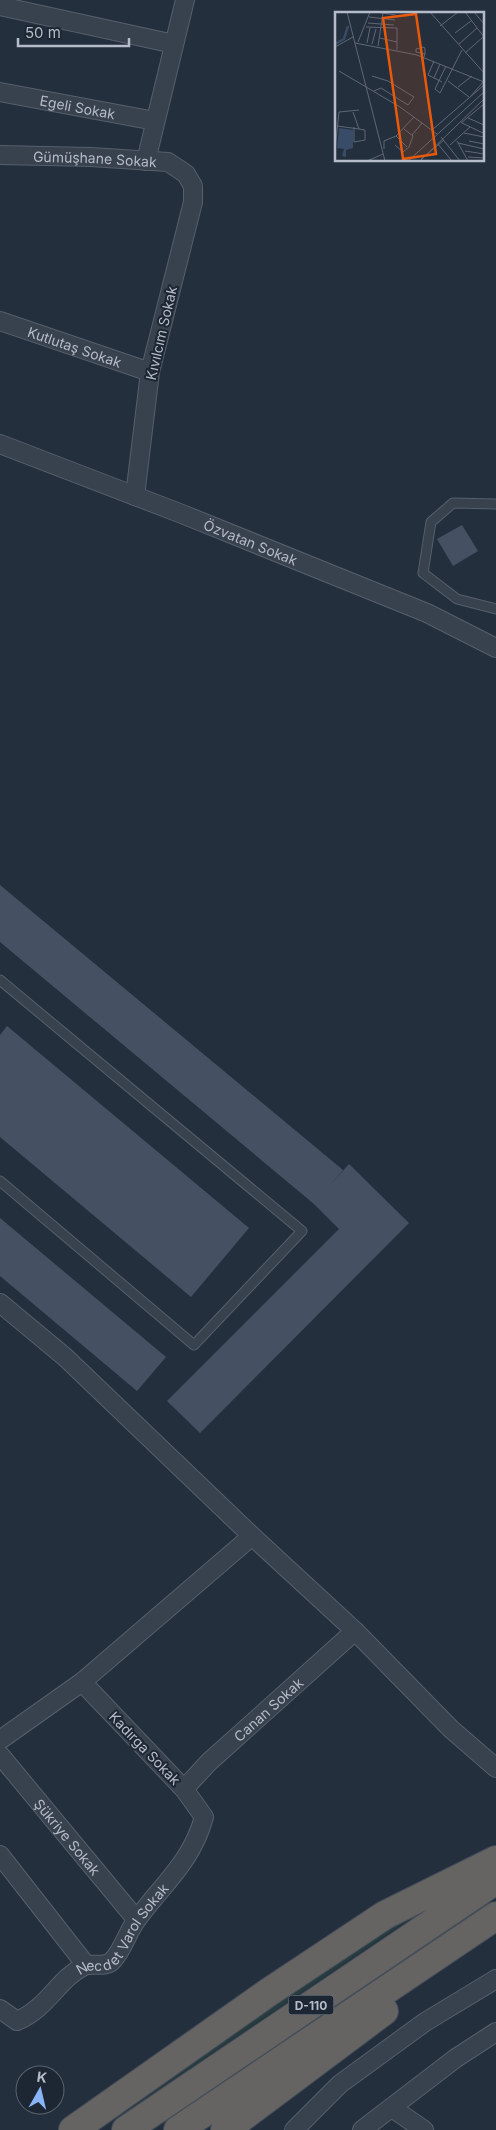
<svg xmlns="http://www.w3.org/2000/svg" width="496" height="2130" font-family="Inter,sans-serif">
	<rect width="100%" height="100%" fill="#242f3e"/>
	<path fill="#263c3f" d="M434,1900L433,1903L99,2130H83Z"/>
	<path fill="#455162" d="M462,525L478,551L453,566L437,539Z
		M0,885L343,1170L329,1186L349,1164L409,1223L200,1433L167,1401L339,1229L314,1204L0,942Z
		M7,1026L249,1228L191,1297L0,1137V1035Z
		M0,1218L166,1357L137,1391L0,1276Z"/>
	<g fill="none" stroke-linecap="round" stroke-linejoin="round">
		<defs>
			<path id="service" d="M496,504L453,503L431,522L423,573L457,599L496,609
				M0,980L302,1231L194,1345L0,1181"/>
			<g id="minor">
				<path d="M0,6L174,44"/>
				<path id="s1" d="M0,92L155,121"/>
				<path id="s2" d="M0,155L91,157L168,162L186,174L193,186V202L150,372L135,496"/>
				<path d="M146,161L185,0"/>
				<path id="s3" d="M0,321L150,372"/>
				<path id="s4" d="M0,444L182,514L427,613L496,648"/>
				<path d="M0,1303L65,1357L252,1536L355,1631L451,1729L496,1768"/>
				<path d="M0,1740L82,1682L252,1536"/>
				<path id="s5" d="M0,1755L136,1919"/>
				<path id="s6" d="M184,1789L209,1762L355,1631"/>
				<path d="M0,1855L86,1965"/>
				<path id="s7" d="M0,2009L17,2021C48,2008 58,1979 84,1966C93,1962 105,1969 113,1960C124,1948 128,1930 138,1918C164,1883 192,1861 204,1817L184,1789L82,1682"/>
				<path d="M392,2108L424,2130"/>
				<path d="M294,2130L340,2084L425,2022L496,1979"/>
				<path d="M362,2130L456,2058L496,2032"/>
			</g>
			<path id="trunk" d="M73,2130L269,1992L385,1915L496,1860
				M126,2130L496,1880
				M178,2130L496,1916
				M225,2130L384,2011"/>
		</defs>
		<use href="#service" stroke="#565f6c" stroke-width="11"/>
		<use href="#minor" stroke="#565f6c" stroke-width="20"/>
		<use href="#trunk" stroke="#434c59" stroke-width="30"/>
		<use href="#service" stroke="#38414e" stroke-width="9"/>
		<use href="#minor" stroke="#38414e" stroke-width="18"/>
		<use href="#trunk" stroke="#656462" stroke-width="28"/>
	</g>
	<g text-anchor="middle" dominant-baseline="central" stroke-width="4" stroke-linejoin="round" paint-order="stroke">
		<rect fill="#1d2633" stroke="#878f9c" stroke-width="1" x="288.5" y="1995.5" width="45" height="19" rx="4"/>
		<g font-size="12" font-weight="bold" fill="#b4bcc9">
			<text x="311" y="2005">D-110</text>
		</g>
		<g font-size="14" fill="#b4bcc9" stroke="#1d2633">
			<text stroke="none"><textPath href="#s1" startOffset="79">Egeli Sokak</textPath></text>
			<text stroke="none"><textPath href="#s2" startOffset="95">Gümüşhane Sokak</textPath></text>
			<text transform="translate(161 333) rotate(-77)">Kıvılcım Sokak</text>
			<text stroke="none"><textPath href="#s3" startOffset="79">Kutlutaş Sokak</textPath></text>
			<text stroke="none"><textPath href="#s4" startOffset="269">Özvatan Sokak</textPath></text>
			<text stroke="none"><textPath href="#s6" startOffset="116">Canan Sokak</textPath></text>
			<text transform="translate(145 1748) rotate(46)">Kadırga Sokak</text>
			<text stroke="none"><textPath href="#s5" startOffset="106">Şükriye Sokak</textPath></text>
			<text stroke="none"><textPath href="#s7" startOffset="165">Necdet Varol Sokak</textPath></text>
		</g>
	</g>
	<g transform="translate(335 12)">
		<rect width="149" height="149" fill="#242f3e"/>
		<path d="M4,116L18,118V136L11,138V145L7,144L9,137L2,136Z" fill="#394c67"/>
		<path fill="none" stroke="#394c67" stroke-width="2.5" d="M0,32L9,27L13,14"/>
		<path fill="none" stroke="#5e6776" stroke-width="1" d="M12,0L50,149M40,0L61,3M95,0L149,61M130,0L149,25M139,0L149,12M34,5L60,8M33,11L59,13M105,14L123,0M31,15L62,16V38M120,21L136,9M45,26L62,30M23,30L35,0M20,31L82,43L149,70M32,31L35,16M37,32L41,17M124,32L142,16M43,34L48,1M0,35L18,25M130,41L148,25M89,45L90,42V37L89,35L81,37V40L90,42M99,49L93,63L107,70M111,54L100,77L105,81L127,38M4,59L65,95L102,122M37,64L53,69L79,85L73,93L46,76L39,79M99,66L105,52M113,69L134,85M123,75L137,64M136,84L148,70M133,106L149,113M126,111L149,92M127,111L148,121M2,114L24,117L18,100M19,115V130L30,128V118L24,117M97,118L149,73M129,121L149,125M77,123L87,111M61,124L72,135M106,125L125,149M122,129L133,149M134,129L149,132M123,131L149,137M103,132L116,148M60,133L68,140L74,135L78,124L69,117M115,133L135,115M49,137V129L61,124L79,105M0,138L4,100L24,98M130,139L149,142M133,145L149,146M86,147L109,128M32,149L48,142M73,149L149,80M85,149L149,87"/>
		<path fill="#e8590c" fill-opacity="0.15" stroke="#e8590c" stroke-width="2.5" d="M81,2L101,142L68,147L48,6Z"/>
		<rect width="149" height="149" fill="none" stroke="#b4bcc9" stroke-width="2.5"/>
	</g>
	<g transform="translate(40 2090) rotate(8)"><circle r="24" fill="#1d2633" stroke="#59626f"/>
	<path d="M0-4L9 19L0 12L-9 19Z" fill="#8ab4f8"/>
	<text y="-8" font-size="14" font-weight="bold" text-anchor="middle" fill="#b4bcc9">K</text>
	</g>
	<path d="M18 38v8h111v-8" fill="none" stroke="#b4bcc9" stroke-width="2.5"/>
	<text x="25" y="38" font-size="15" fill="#b4bcc9" stroke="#1d2633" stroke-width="4" paint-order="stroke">50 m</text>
</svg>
